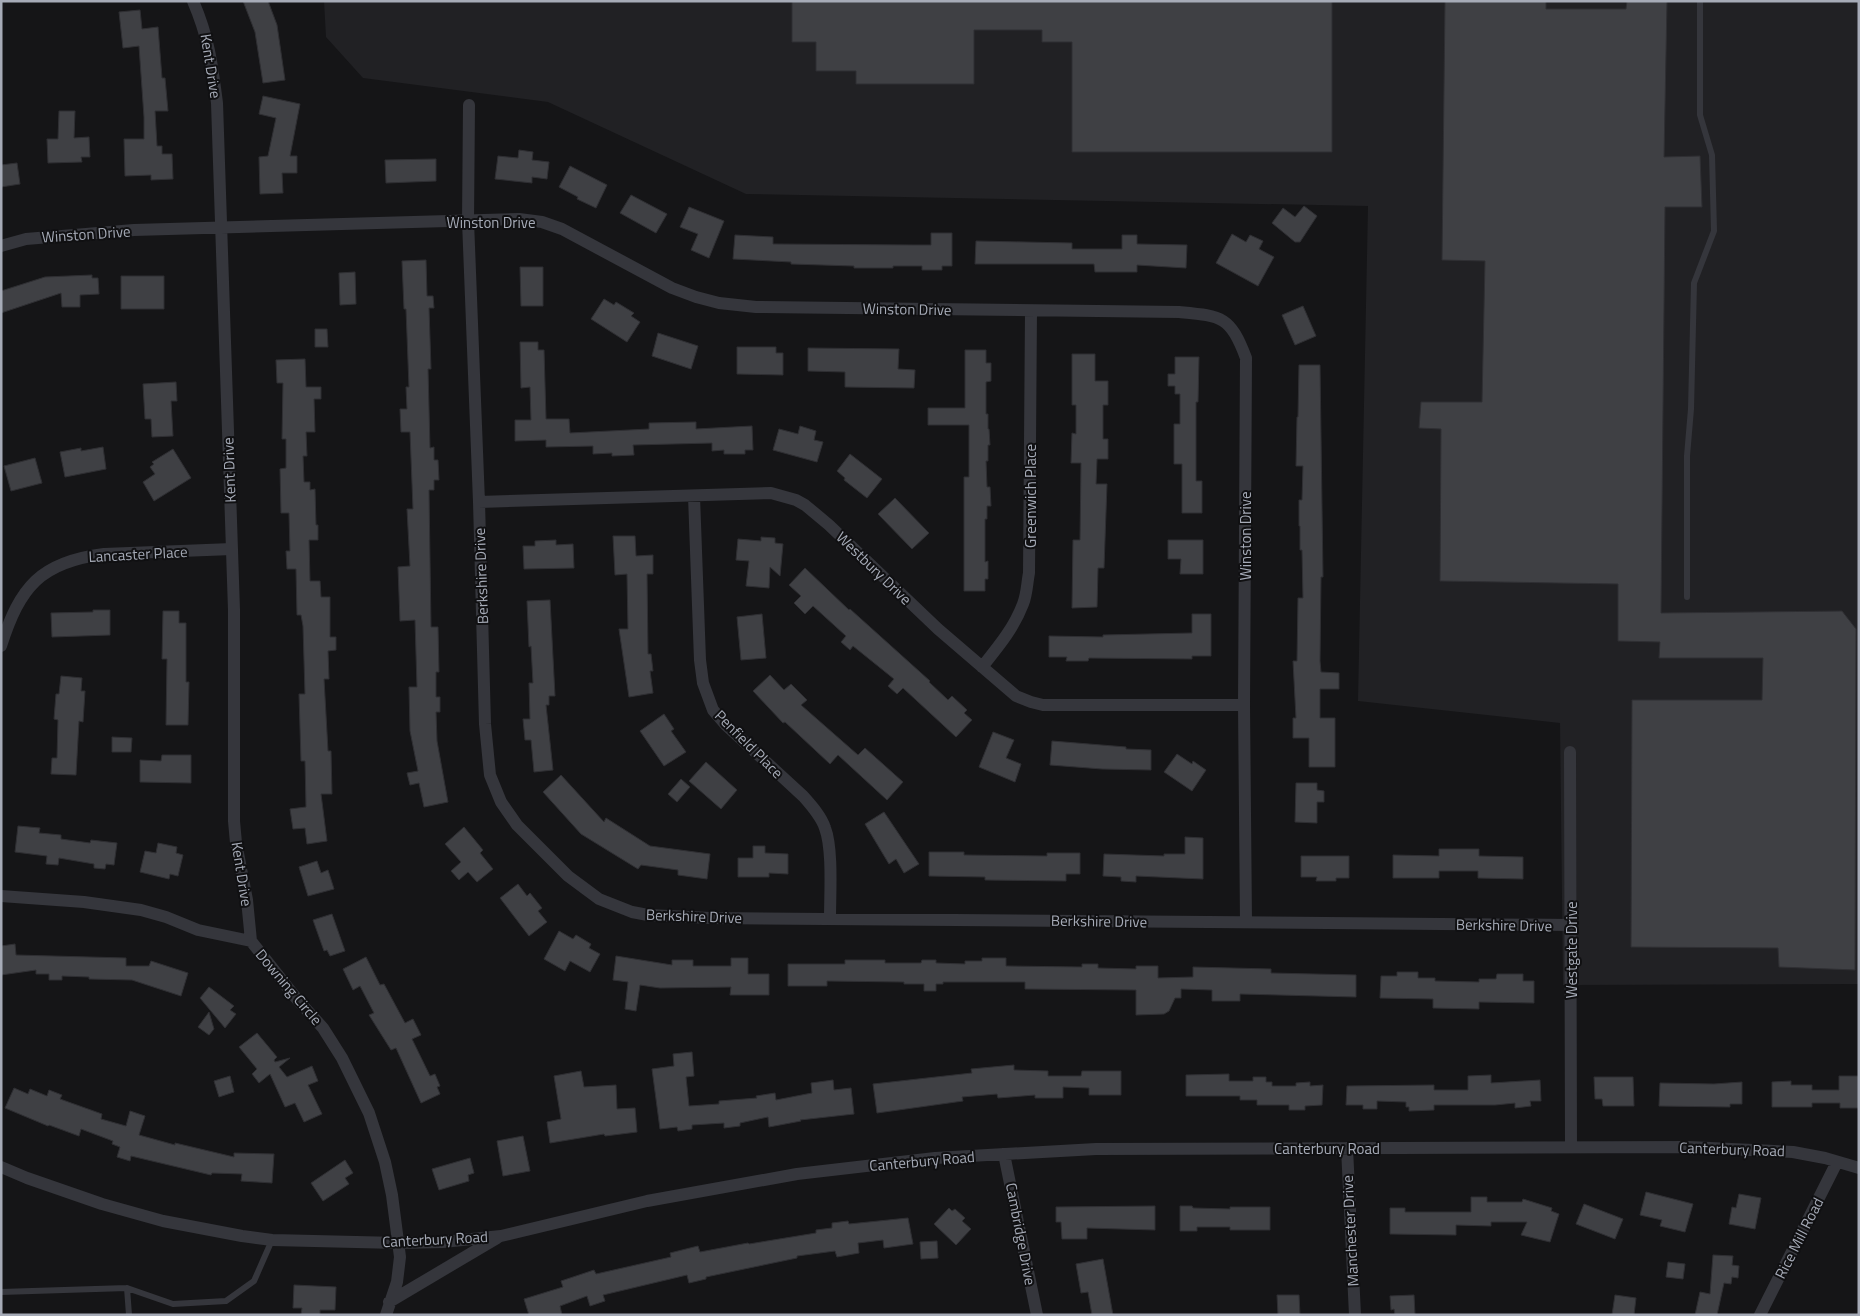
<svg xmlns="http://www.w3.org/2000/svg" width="1860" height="1316" font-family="'Titillium Web',sans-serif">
	<rect width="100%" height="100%" fill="#151517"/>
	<path fill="#212124" d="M324,1H1859V984L1563,985L1560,723L1358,701L1368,206L746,194L548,102L363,78L326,37Z"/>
	<path fill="#3f4044" stroke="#2f2f33" d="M243,1H268L277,25L285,80L263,83L255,32Z
		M792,1H1332V152H1072V42H1042V30H974V84H856V71H816V42H792Z
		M1445,1H1546V9H1626L1627,1H1667L1664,157L1700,156L1702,207H1665L1661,613L1842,611L1856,629L1855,970L1779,967L1778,948L1631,947L1632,700H1762L1763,658H1659L1660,642L1618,641V584L1440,581L1441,429L1419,428L1421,402H1482L1485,261L1442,260Z
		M140,10L142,29L158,27L162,78H165L168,111H155L157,146H162V154H172L173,179L151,180V175L125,176L124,139H144V117L139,46L123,48L119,12Z
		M263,96L300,104L290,156H297V173H282L283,193L260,194L259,157L268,156L276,118L259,114Z
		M59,111H75L74,138L89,137L90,157H81L82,162L48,163L47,139H58Z
		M519,150L533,152L532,160L549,162L547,179L532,177V183L495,179L498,156L518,158Z
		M436,159V181L386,183L385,160Z
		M17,163L20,184L1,187V165Z
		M570,166L607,185L596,208L577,199L578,197L559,187Z
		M631,195L667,214L656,233L620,213Z
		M1304,206L1317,216L1300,242H1295L1272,223L1283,208L1295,217Z
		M689,207L724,221L709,258L691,250L698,234L680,227Z
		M931,233H952V266H942V270H922V266H893V268H854V266L791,264V262L733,259L735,235L773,237V244L912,245H931Z
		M1232,234L1246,242L1250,235L1263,241L1259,249L1274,257L1258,286L1216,263Z
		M1122,235H1137V244L1187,245L1186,268L1137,265V272H1095L1094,264H975L976,241L1072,243V249H1122Z
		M426,260L427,296H433L434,308H429L431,369H428L430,448L434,447V460H438L439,480H434V490H429L431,627H438L439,672H436V697H440V712H436L437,741L448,802L424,807L419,783L410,785L407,773L418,771L410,731L409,687H417L415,620L400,621L398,567L410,566L407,509H413L410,432H401L400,409H407L406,387H409L406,309H404L402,261Z
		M520,267H543V306H521Z
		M355,272L356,304L340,305L339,273Z
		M92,275V278H98L99,294L80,295V307H62L61,293L1,313V291L45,277Z
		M121,276H164V309H121Z
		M604,299L614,305L616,302L634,313L631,316L640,322L627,342L591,319Z
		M1303,306L1316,336L1295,345L1282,315Z
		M315,329H327L328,347H315Z
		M658,333L698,346L691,369L652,356Z
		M520,342H538V350H544L546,419H569L570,433L649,429V423L696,422V429L752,426L753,450H745V454H724V450L712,451V443L633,445L634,455L612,456V453L593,454V446L546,447V440L515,441V420H531L530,387L521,388Z
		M737,347H776V353H783V375L737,374Z
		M808,348L899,349L898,369L915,370L914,388L845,387V372L808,371Z
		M965,350H986V363H991V381L986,382V414H988V429H989L990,445H988V461H986L987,487H990L991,506H987V519H985V562L988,561V579H985V591H964V477H969V425H928V408H965Z
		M1072,354H1095V381H1108V405H1103V439H1108V459H1097L1096,484H1107L1104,568H1098L1097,607L1072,608L1073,540H1080L1081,463H1071L1072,433L1076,434V405H1072Z
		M1175,357H1199L1198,402H1196V481H1202V513H1182V464H1174V424H1180V394H1175V386H1168V374H1175Z
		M305,359L306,387H321V399H314L315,432H306L307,456H303L304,482H310V490L315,489L316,525H318V540H309L310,581H320L321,597H330V637H336V650L328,651L329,679H324L328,751H331L332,794H321L327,841L307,844L305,828L293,829L290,809L306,807L305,761H301L299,694H305L303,626L301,615H297L296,569H287L286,551H290L289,513H281L280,469L286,468V439H282L283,383H277L276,360Z
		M1299,365H1320L1323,577H1321L1320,661L1321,672L1339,673V689H1320V718H1335V767H1309V738H1293V718H1296L1293,661H1297L1298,598H1303L1302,550H1300V526H1299V500H1302L1303,466H1296L1297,417H1298Z
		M176,382L177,401H171L173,436L152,437L151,419H145L143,384Z
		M800,426L816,431L814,440L823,442L817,462L773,450L779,429L798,434Z
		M103,447L106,469L65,477L60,452L81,448V451Z
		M173,449L191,478L154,501L143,482L155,474L150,467L154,464L152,462Z
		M850,454L882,479L867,498L844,480L845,478L837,471Z
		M35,458L42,483L11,491L4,466Z
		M895,498L929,533L912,549L878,514Z
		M613,536H635L636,556L653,555V574H647L648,654H651L653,671H650L653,693L629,697L619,629H628L627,574L615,575Z
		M761,537L775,538V543L783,544L780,576L770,567L769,588L746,586L749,561L736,560L738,539L761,541Z
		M556,540V545L573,544L574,568L524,569L523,546H535V541Z
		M1168,540H1203V574H1180L1181,559H1168Z
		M805,568L849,610L850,609L930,681L929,682L948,700L952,696L967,710L964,713L972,720L956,737L903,688L897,694L888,686L894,679L853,646L850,650L841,642L846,636L813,606L805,614L794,603L801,596L789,585Z
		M550,600L555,696H549V705H546L553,770L534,772L531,740H525L523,719H530L529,683H533L531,646L529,647L527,601Z
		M93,610H110V635L52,637L51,613L93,612Z
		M163,611H179V623H186V682H189L188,725H166L167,659H162Z
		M762,614L766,658L741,660L737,617Z
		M1192,614H1211V656H1192V659L1089,658L1088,661H1066L1067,657H1049V636L1103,637V635L1192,633Z
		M770,675L784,690L791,684L807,700L801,705L858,755L865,748L903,782L887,800L838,755L830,764L785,722L783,723L753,691Z
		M61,676L82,678L81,691H85L83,722L79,721L76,775L51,774L52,758H57L58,720L54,719L56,694H59Z
		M664,714L674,729L671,731L686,752L664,766L640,731Z
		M993,732L1014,740L1006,758L1021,764L1015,782L979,767Z
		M112,737L132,738L131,752H112Z
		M1052,741L1126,747V749L1151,750V770L1102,769L1050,765Z
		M1177,754L1192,764L1193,761L1206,770L1192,791L1164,772Z
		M162,755H191V783L140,782V760L161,761Z
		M706,762L737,790L721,809L689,781Z
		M561,775L604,822L606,818L650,846L710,854L707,879L678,875V870L641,865L638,869L581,834L543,792Z
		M681,779L690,787L677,802L668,794Z
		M1296,783H1317V790L1324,791V802H1317V823L1295,822Z
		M884,812L919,864L904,873L896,859L889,864L865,824Z
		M18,826L40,828L39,833L61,835V839L90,843L91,840L117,843L114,865L106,864L105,869L94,868V864L59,858L58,865L46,864L47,856L15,852Z
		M464,827L483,850L480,853L493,869L477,882L468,872L459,880L451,871L461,862L445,844Z
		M1185,837L1203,838V879L1136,876V882L1121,881V877L1103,876L1104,854L1164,856V854H1185Z
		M158,843L177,847L176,853L183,855L178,876L170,874L169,879L140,872L145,851L156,853Z
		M753,846H765V853L788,854V874L769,873V877H738V858H753Z
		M1439,849H1479V856L1523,857V879L1478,878V871H1439V878H1393V855L1439,856Z
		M929,852H964V855L1047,856V853H1080V874H1066V881L985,880V877L929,876Z
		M1301,856H1349V878H1336V881H1316L1317,877H1301Z
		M317,861L321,873L328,870L334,889L308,896L299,867Z
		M518,884L527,896L530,893L542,908L538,911L547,922L529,936L500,898Z
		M332,914L345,951L330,956L327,950L324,951L313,920Z
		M559,931L573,939L576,935L591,944L589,948L600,954L590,972L570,961L565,971L544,959Z
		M15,944L16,955L126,958V966H149L151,961L188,973L181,996L132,980L89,979V977L62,976V980H49V974H36V970L1,975V946Z
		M616,956L672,965V960H693V966H731V958H748V974H769V995H730L731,987L660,988L640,985L636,1011L625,1009L628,982L613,980Z
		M366,957L380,985L384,984L405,1023L413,1019L421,1035L412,1039L430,1076L435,1074L440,1086L437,1087L440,1094L421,1103L396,1048L391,1050L369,1015L374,1013L360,986L353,990L343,969Z
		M982,958H1006V966L1082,967V964H1098V968L1136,969V966H1158V978L1193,977V967L1271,969V973L1356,975V997L1240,994V1001H1212V990L1181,989V998H1175L1169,1011L1164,1014L1136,1015V990L1025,989V982H943V984H936V991H924V984H904V982L827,981V986H788V964H845V960H885V963H921L922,960H936V963L965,964V961H982Z
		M1397,972H1418V978H1435V981L1479,982V979H1496L1497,974H1523V981H1534V1003L1479,1002V1009L1433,1008V999L1380,998L1381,976H1397Z
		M209,987L234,1006L230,1010L236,1014L225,1028L200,998Z
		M209,1012L214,1029L209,1035L198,1027Z
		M257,1033L277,1057L274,1060L275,1062L290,1058L279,1067L287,1077L312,1066L318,1081L308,1085L322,1114L304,1122L295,1103L285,1107L270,1074L259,1083L252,1074L257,1069L239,1047Z
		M692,1052L694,1076L686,1077L689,1106L719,1104V1101L757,1098L756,1096L775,1093L776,1100L812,1093L811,1083L833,1080L834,1090L851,1088L854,1114L800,1120L801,1121L769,1127L768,1117L740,1123V1126L724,1128V1123L692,1125V1129L678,1131L677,1127L660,1129L652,1069L674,1066L673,1054Z
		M1014,1065V1070L1048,1071V1076H1081L1082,1071H1121V1095H1089V1088L1063,1087V1098H1035V1095L998,1098L997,1094L962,1097L963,1101L877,1113L873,1084L972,1073L971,1069Z
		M581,1071L584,1087L616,1085L617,1109L635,1108L637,1132L605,1136L604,1134L550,1143L547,1122L561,1119L554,1076Z
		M1229,1074V1081H1253V1077H1266V1082H1272V1086H1296V1083L1310,1082V1086L1323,1085L1322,1105L1305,1106V1110H1289V1105H1257V1100H1240V1096H1186V1075Z
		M1491,1075V1083L1540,1080L1541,1101H1530L1531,1106L1515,1108V1103L1495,1105H1434V1110L1409,1111V1107H1406V1102L1377,1101V1109H1363V1105H1346L1347,1086L1434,1085V1090H1468V1076Z
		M230,1076L234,1092L219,1097L214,1081Z
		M1839,1076H1859V1108H1840V1103H1812V1107H1772V1082L1791,1081V1085H1812V1090H1839Z
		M1594,1077H1633L1634,1106H1603L1602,1099H1595Z
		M1742,1082V1104H1730V1107L1659,1106L1660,1083L1714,1084Z
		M14,1088L28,1094L30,1089L47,1096L49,1090L62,1095L60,1099L102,1114L101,1119L126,1126L130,1111L145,1116L139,1135L175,1145V1143L234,1157V1153L274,1154L272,1183L241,1181L242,1174L212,1173L211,1175L131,1156L130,1161L117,1157L120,1147L112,1144L113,1141L81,1129L79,1136L49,1125L48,1126L5,1108Z
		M523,1136L530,1171L503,1176L497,1141Z
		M470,1158L474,1173L468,1175L469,1181L439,1190L432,1169Z
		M345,1160L353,1173L345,1178L349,1184L323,1201L311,1183Z
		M1646,1192L1693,1204L1685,1232L1660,1226L1662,1220L1640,1215Z
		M1739,1194L1761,1198L1755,1229L1729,1224L1732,1207L1736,1208Z
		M1471,1197H1487V1202H1522L1523,1199L1552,1208L1551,1211L1559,1214L1550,1242L1521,1235L1527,1222H1491V1226L1456,1225V1235L1390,1234V1208H1405V1212H1471Z
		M1584,1204L1623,1219L1615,1239L1576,1224Z
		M1155,1206V1230L1087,1228V1239H1062L1061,1222H1056V1207Z
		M1180,1206H1192L1193,1208L1230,1209V1207H1270V1230H1230V1227H1197V1231H1180Z
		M949,1208L952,1211L955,1209L965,1218L962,1221L971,1229L956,1245L934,1224Z
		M908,1218L913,1244L884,1248L883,1240L858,1243L859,1253L837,1257L835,1251L797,1256V1258L706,1277V1279L689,1283L687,1275L603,1295L605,1301L590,1306L587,1296L560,1306L562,1315H529L524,1299L563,1287L561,1281L594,1270L596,1274L671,1257L670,1253L698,1246L700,1252L748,1243L749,1244L816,1233V1230L832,1228V1223L848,1221L849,1224Z
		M937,1241L938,1258L921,1259L920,1242Z
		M1713,1255L1733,1256L1732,1265L1739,1266L1738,1278L1732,1277L1731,1284L1724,1283L1717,1315H1695L1700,1292L1710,1294Z
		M1103,1259L1113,1315H1092L1088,1292L1081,1293L1076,1264Z
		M1668,1262L1685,1264L1683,1279L1666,1277Z
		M294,1285L336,1287L335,1310H320V1315H301L302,1308H293Z
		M1277,1295H1299L1300,1315H1278Z
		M1414,1295L1415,1315H1395L1394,1309L1391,1310L1390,1296Z
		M1615,1295L1636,1298L1634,1315H1612Z"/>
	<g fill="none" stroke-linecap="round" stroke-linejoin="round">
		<path stroke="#35363c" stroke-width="6" d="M1687,597V456L1691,409L1694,283L1714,231L1712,155L1700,115V1
			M127,1288L129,1315
			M1,1292L127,1288L173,1304L226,1301L254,1281L272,1240"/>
		<path stroke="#35363c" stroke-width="12" d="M193,1C209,38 212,64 217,103L234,610V821L236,843L247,900L251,941
			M469,105L468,221L479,502L485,724L490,775L501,802L517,825L568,876L599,899L632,912L648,915L710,918L1571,925
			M1,246L26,239L134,230L519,219L542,222L562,229L672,288L696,297L719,303L756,307L1179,312C1222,316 1230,316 1246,358L1244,705L1246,922
			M694,496L700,660L703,683L713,710L726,725L803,796C811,805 821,816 825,828C833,849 830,894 830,918
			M479,502L771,493L796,500L805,505L829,525L938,629L1016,696L1031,702L1043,705H1244
			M1,646C20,587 40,562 104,554L232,549
			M982,667C998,647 1014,628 1023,604C1027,594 1027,583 1029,573L1031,311
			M1570,752L1571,1147
			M1,896L84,902L141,910L166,917L198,930L251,941L296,998L323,1028L342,1058L369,1113L385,1162L392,1195L400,1257L397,1282L386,1315
			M1347,1148L1355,1315
			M1004,1154L1037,1315
			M1,1167L27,1178L102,1204L163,1221L242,1236L272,1240L398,1243L443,1242L501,1236L647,1201L797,1174L935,1158L1096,1149L1689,1147L1793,1152L1825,1158L1859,1168
			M389,1302L497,1238
			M1760,1315L1837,1162"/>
	</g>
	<g text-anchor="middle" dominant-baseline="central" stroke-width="4" stroke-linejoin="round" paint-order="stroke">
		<g font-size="15" fill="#a6abb7" stroke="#101012">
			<text transform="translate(211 66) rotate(81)">Kent Drive</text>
			<text x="491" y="222">Winston Drive</text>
			<text transform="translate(86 234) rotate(-4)">Winston Drive</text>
			<text transform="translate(907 309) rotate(1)">Winston Drive</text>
			<text transform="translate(229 470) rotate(-92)">Kent Drive</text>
			<text transform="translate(1030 496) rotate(-90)">Greenwich Place</text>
			<text transform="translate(1245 536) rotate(-90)">Winston Drive</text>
			<text transform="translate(138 554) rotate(-3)">Lancaster Place</text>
			<text transform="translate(874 568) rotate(44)">Westbury Drive</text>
			<text transform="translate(481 576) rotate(-92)">Berkshire Drive</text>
			<text transform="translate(749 744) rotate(45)">Penfield Place</text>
			<text transform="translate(242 874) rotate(81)">Kent Drive</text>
			<text transform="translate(694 916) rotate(2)">Berkshire Drive</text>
			<text transform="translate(1099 921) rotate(1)">Berkshire Drive</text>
			<text transform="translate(1504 925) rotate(1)">Berkshire Drive</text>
			<text transform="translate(1571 950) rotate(-90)">Westgate Drive</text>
			<text transform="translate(289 987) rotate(50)">Downing Circle</text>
			<text x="1327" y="1148">Canterbury Road</text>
			<text transform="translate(1732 1149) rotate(2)">Canterbury Road</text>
			<text transform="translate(922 1161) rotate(-5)">Canterbury Road</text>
			<text transform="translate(1350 1231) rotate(-93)">Manchester Drive</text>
			<text transform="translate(1021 1234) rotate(79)">Cambridge Drive</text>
			<text transform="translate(1799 1238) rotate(-63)">Rice Mill Road</text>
			<text transform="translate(435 1239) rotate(-3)">Canterbury Road</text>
		</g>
	</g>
	<rect width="1860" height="1316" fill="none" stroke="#a6abb7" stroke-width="5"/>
</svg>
